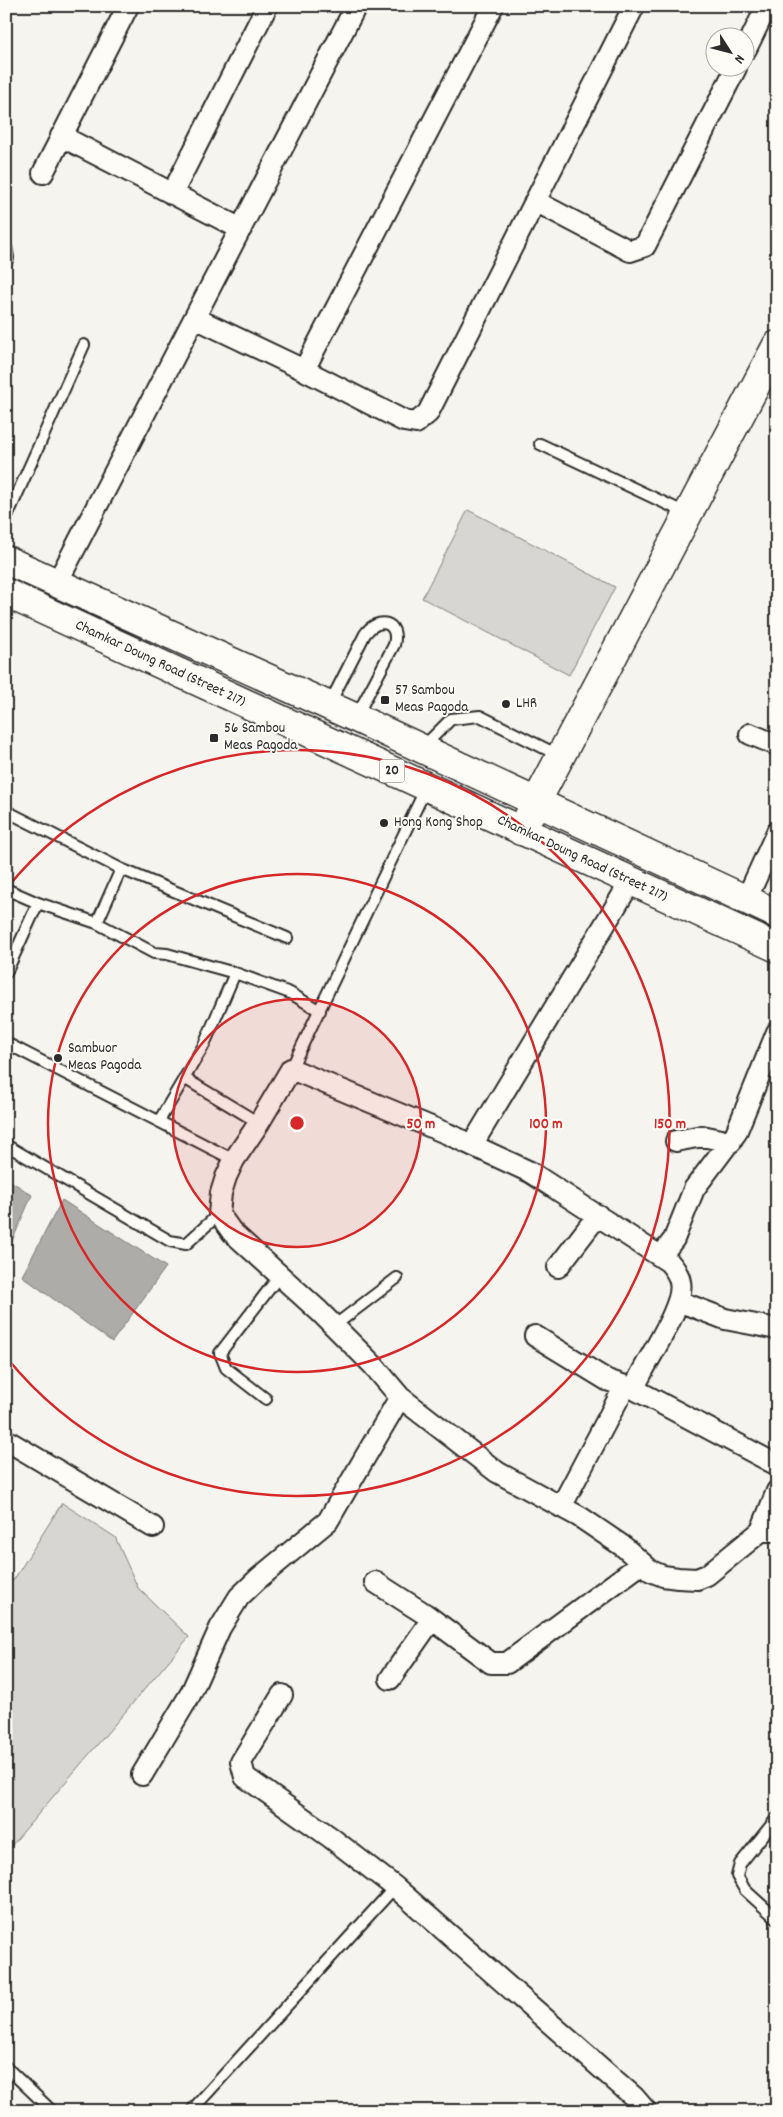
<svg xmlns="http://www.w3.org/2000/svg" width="783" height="2117" font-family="Dekko,sans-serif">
	<rect width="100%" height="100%" fill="#f5f4ef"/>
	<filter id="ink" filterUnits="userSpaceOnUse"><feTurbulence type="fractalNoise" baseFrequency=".02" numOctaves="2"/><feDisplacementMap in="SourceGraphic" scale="10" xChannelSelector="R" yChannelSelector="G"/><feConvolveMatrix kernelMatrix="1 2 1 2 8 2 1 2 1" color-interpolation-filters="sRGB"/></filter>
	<g filter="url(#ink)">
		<path fill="#d7d6d2" stroke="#81807e" d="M468,510L615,587L569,675L422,598Z
			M62,1503L115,1537L138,1588L189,1637L6,1852V1577L13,1581Z"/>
		<path fill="#adaca9" stroke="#797877" d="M6,1178L32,1195L6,1255Z
			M62,1200L166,1267L112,1342L22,1276Z"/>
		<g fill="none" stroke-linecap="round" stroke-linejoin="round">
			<defs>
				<path id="lane" d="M6,246L8,258L6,262
					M540,444L688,514
					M6,519L84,345
					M329,705L365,634C378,616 400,621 394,645L356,717
					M423,747L451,719L480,716L560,756
					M6,811L121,869
					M6,889L38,903L97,923L154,953L167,954L235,973
					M97,923L121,869L287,938
					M6,973L38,903
					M6,1043L234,1160
					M291,1069L426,788
					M184,1078L259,1123
					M159,1121L204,1045L235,973L290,993L320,1011
					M6,1145L170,1241L186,1244L219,1214
					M334,1326L397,1278
					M266,1399L226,1368L220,1353L280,1275
					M776,1702L777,1701
					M777,1818L740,1864L737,1876L745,1890L777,1919
					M6,2067L52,2111
					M192,2110L395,1887"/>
				<path id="street" d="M746,49L767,6
					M61,136L241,229
					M43,173L128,6
					M172,194L267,6
					M535,201L630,251L645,246L736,68
					M195,318L304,370L404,421L416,423L428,413L634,6
					M304,370L493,6
					M57,583L356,6
					M750,734L777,745
					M746,900L777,832
					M676,1141L702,1136L731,1142
					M472,1145L631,881
					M661,1256L674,1239L694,1189L736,1133L777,1032
					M558,1267L598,1215
					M678,1301L725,1319L777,1329
					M535,1336L607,1380L634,1389L777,1465
					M634,1389C643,1364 686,1306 680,1282C679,1274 674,1268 669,1262L530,1172L448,1134L291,1069L259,1123L234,1160L226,1177L221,1193L219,1214L232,1232L319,1311L373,1365L400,1397L497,1472L580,1517L624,1547L651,1571L663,1576L678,1578L697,1579L707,1575L761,1531H777
					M6,1440L153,1527
					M561,1507L625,1386
					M761,1531L777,1491
					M375,1582L425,1614L491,1663H507L641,1564
					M390,1679L432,1619
					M282,1695L241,1762L245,1777L330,1837L395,1887L634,2097L646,2111
					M142,1775L191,1693L220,1628L239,1597L259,1578L328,1521L400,1397"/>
				<path id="secondary" d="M521,831L777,345"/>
				<path id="primary" d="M6,560L356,718L777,914
					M6,593L777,948"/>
			</defs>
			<use href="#lane" stroke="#2b2b2b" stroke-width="14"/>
			<use href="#street" stroke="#2b2b2b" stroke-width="24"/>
			<use href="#secondary" stroke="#2b2b2b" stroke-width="31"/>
			<use href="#primary" stroke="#2b2b2b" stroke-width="31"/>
			<use href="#lane" stroke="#fdfcf7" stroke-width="10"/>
			<use href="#street" stroke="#fdfcf7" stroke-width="20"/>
			<use href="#secondary" stroke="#fdfcf7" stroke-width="28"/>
			<use href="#primary" stroke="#fdfcf7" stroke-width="28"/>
		</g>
	</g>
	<circle cx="297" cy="1123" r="124" fill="#d62828" fill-opacity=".12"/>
	<g fill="none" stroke="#d62828" stroke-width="2.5">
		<circle cx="297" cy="1123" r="124"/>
		<circle cx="297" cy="1123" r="249"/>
		<path d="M7 888A373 373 0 1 1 7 1358"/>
	</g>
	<g fill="#2b2b2b" stroke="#fdfcf7" stroke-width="2">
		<rect x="380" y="695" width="10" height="10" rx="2.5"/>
		<circle cx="506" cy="704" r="5"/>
		<rect x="209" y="733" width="10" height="10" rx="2.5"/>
		<circle cx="384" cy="823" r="5"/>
		<circle cx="58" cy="1058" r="5"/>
	</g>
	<g text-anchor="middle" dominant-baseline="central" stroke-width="4" stroke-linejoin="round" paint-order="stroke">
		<rect fill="#fdfcf7" stroke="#6a6a68" stroke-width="1" x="379.5" y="759.5" width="25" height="23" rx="4"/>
		<g font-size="14" font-weight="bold" fill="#2b2b2b">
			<text x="392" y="771">20</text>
		</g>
		<g font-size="15" fill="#2b2b2b" stroke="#fdfcf7">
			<text transform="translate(160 664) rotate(25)">Chamkar Doung Road (Street 217)</text>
			<text transform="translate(582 859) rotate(25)">Chamkar Doung Road (Street 217)</text>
		</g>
		<g font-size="15" fill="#2b2b2b" stroke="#fdfcf7" text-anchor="start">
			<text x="395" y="691">57 Sambou<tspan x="395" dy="17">Meas Pagoda</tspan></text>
			<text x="516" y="704">LHR</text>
			<text x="224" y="729">56 Sambou<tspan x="224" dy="17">Meas Pagoda</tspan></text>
			<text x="394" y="823">Hong Kong Shop</text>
			<text x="68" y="1049">Sambuor<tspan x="68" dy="17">Meas Pagoda</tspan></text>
		</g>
	</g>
	<circle cx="297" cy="1123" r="8" fill="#d62828" stroke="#fdfcf7" stroke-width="2.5"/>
	<g font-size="15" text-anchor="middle" font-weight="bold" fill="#d62828" stroke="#fdfcf7" stroke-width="4" stroke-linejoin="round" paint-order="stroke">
		<text x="421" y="1128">50 m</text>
		<text x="546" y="1128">100 m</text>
		<text x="670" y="1128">150 m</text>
	</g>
	<rect width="783" height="2117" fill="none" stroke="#fdfcf7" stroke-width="25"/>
	<rect x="12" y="12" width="758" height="2092" fill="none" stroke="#2b2b2b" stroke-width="2" filter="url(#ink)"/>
	<g transform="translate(730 52) rotate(126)"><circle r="24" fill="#fdfcf7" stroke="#a9a8a5"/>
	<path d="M0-4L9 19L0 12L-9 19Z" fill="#2b2b2b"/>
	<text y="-8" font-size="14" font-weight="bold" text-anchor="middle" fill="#2b2b2b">N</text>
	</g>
</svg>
